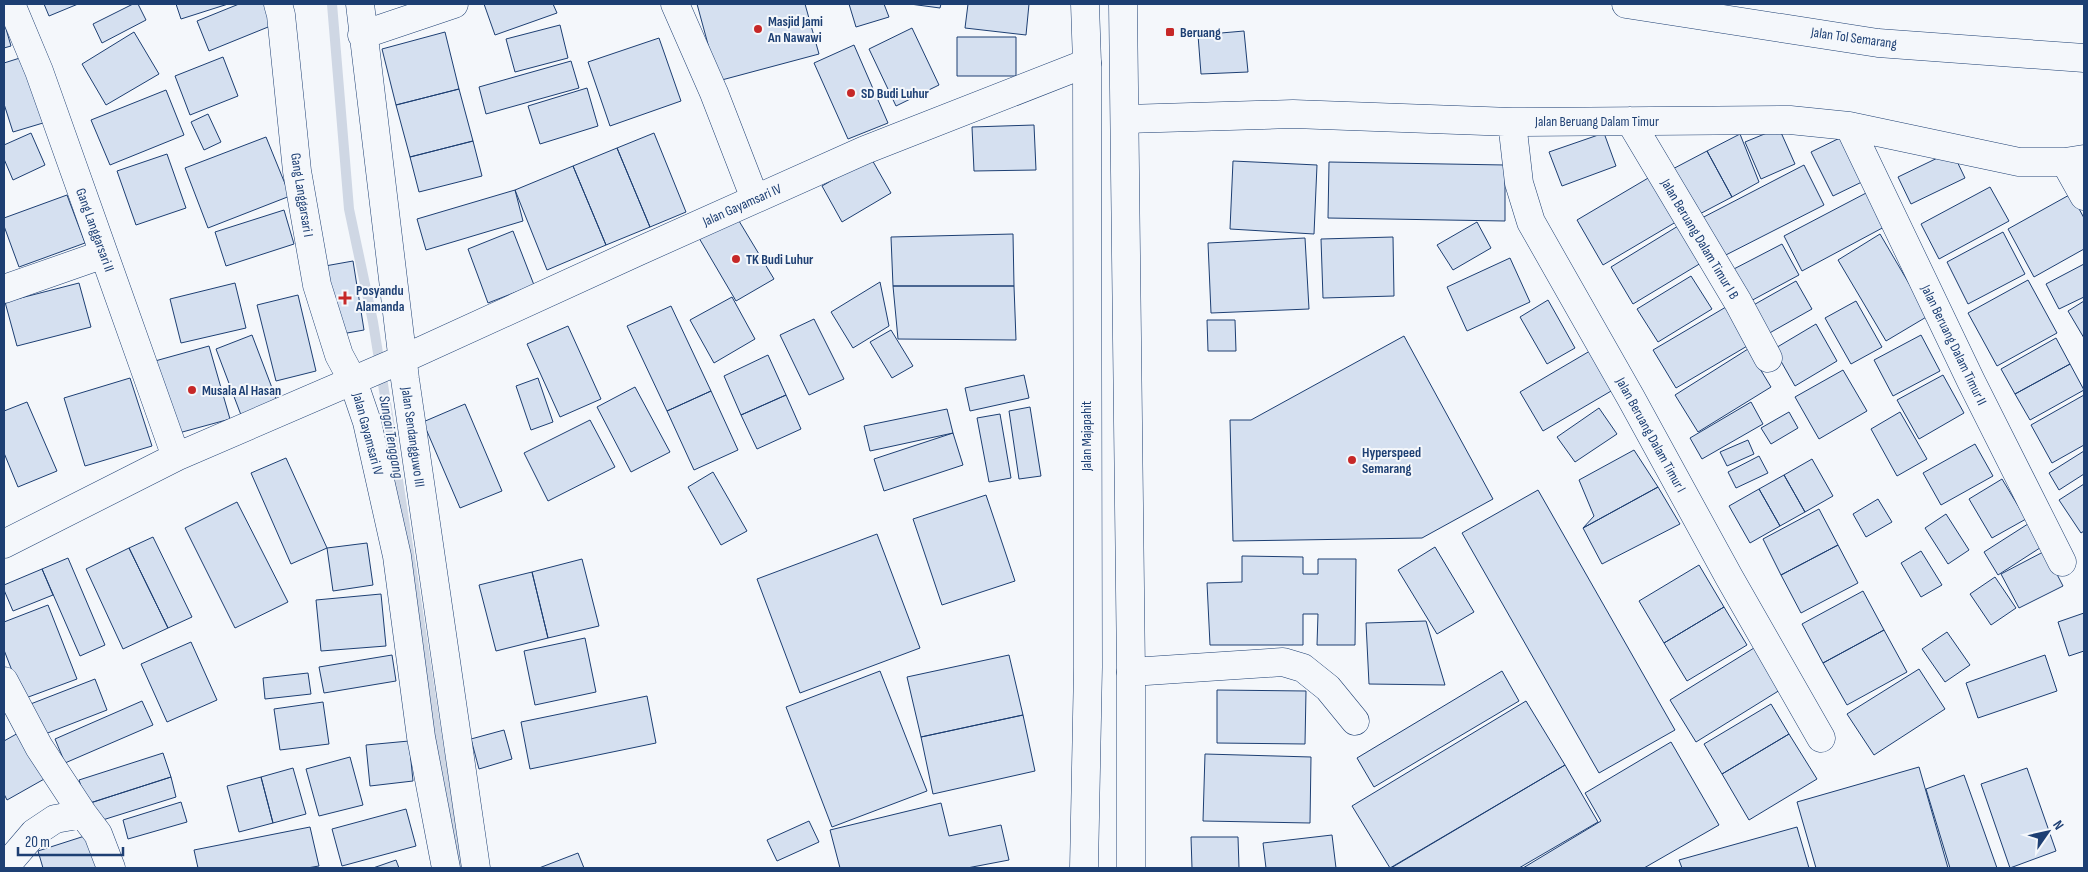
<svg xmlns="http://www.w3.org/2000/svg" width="2088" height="872" font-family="'Sofia Sans Condensed',sans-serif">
	<rect width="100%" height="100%" fill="#f4f7fb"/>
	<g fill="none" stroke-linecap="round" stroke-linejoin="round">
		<path stroke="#cfd7e4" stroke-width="10" d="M332,4L349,209L373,322L391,434L439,750L461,868"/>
	</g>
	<path fill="#d5e0f0" stroke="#1d3f73" d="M44,4H78L49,16Z
		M133,4H138L146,20L102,43L93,24Z
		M176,4H228L181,19Z
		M239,4H264L273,25L209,51L197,21Z
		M484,4H553L557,13L495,35Z
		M697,4H805L819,54L718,81Z
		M849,4H884L889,17L856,27Z
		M910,4H941L940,8Z
		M968,4H1029L1026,35L965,28Z
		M4,22L11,46L4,48Z
		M560,25L568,58L515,72L506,39Z
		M912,28L939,85L896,106L869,49Z
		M1244,31L1248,72L1201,74L1198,35Z
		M134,32L159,74L106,105L82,64Z
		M445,32L459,89L396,105L382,49Z
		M957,37H1016V76H957Z
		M659,38L681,101L610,126L588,62Z
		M854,45L888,123L848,139L814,63Z
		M23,57L43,123L13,132L4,104V63Z
		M223,57L238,96L190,115L175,76Z
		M571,61L579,88L486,114L479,87Z
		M587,88L598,126L540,144L528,106Z
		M459,89L473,141L410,157L396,105Z
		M166,90L184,135L110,165L91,120Z
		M208,114L221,142L204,150L191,122Z
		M1034,125L1036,170L974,171L972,127Z
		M1779,128L1795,164L1761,179L1745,142Z
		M31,133L45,165L13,180L4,159V145Z
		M654,133L686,212L650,227L617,148Z
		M1604,133L1616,166L1562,186L1549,152Z
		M1740,134L1759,182L1732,197L1707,151Z
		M1846,135L1868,179L1833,196L1811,152Z
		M266,137L290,196L208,228L185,168Z
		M473,141L482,176L419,192L410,157Z
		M617,148L650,227L606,245L573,166Z
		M1707,151L1732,197L1692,218L1667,172Z
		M1952,151L1965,178L1911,204L1898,177Z
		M167,154L186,208L136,225L117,171Z
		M871,158L891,193L842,222L822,186Z
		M1233,161L1317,165L1314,234L1230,229Z
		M1329,162L1505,165V221L1328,218Z
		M1804,165L1824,205L1718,259L1698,220Z
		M573,166L606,245L547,270L515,190Z
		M1655,174L1681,219L1603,265L1577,220Z
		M1990,187L2009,221L1939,259L1921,224Z
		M515,190L523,221L426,250L417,219Z
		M1868,192L1886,226L1802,271L1784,236Z
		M2071,194L2084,218V249L2034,277L2008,229Z
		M67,195L85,243L19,267L4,226V218Z
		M284,210L294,244L226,266L215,232Z
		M736,216L774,279L736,301L699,238Z
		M1477,222L1491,248L1453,270L1437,245Z
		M1683,223L1706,260L1633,304L1611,267Z
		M513,231L534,285L488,303L468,249Z
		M2003,232L2025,274L1968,304L1947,262Z
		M1013,234L1014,286H893L891,237Z
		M1880,234L1928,316L1886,341L1838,260Z
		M1393,237L1394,296L1323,298L1321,239Z
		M1305,238L1309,309L1211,313L1208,243Z
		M1782,244L1799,275L1747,303L1730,271Z
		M1510,258L1530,302L1467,331L1447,287Z
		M353,261L364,330L336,335L325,266Z
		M2084,264V297L2059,309L2046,284Z
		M1691,276L1712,309L1658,342L1637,309Z
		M2028,280L2057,333L1997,366L1968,313Z
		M1796,281L1812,309L1766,335L1750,307Z
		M880,282L889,326L853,348L831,312Z
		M79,283L91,327L17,346L5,302Z
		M235,283L246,328L181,343L170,299Z
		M893,286H1014L1016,340L898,339Z
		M298,295L316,371L276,381L257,305Z
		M732,297L755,339L714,363L690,320Z
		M1548,300L1575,348L1547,364L1520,317Z
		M1856,301L1882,347L1851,364L1825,318Z
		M2084,301V338L2068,311Z
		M1731,304L1754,342L1676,388L1653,350Z
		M671,306L711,391L667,411L627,326Z
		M814,319L844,379L809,395L780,335Z
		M1207,320H1235L1236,351H1208Z
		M1816,324L1837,361L1795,386L1774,349Z
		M568,326L601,399L560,417L527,344Z
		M891,330L913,366L892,378L870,342Z
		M252,335L277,401L241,415L216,349Z
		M1921,335L1940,371L1893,396L1874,360Z
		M1404,336L1493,499L1422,538L1233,541L1230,420H1251Z
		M2056,338L2070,364L2015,394L2001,369Z
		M209,346L230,419L175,434L155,361Z
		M1595,348L1618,387L1543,431L1520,392Z
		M1748,349L1771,387L1698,432L1675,395Z
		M768,355L786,395L741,415L724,376Z
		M2070,364L2084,390L2030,420L2015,394Z
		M1843,370L1867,411L1819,439L1795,397Z
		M1024,375L1029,398L970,411L965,388Z
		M1943,375L1964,413L1919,439L1897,400Z
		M130,378L152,446L85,466L64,398Z
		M538,378L553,422L531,430L516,386Z
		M635,387L670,452L631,472L597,407Z
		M711,391L738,450L694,470L667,411Z
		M786,395L801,429L757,449L741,415Z
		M2084,395V445L2052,463L2031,425Z
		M27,402L57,471L18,487L4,453V411Z
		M1751,402L1763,424L1702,459L1690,438Z
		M465,404L502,491L460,508L423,422Z
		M1030,407L1041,476L1019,479L1009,411Z
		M1599,408L1617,434L1575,462L1557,437Z
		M947,409L953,433L870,451L864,426Z
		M1789,412L1798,428L1771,444L1761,428Z
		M1900,412L1927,459L1897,476L1871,429Z
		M1000,414L1011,478L989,482L977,418Z
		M590,420L615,467L548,501L524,453Z
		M953,433L963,465L884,491L874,459Z
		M1748,440L1754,454L1727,466L1720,452Z
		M1975,444L1993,476L1941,505L1923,473Z
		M1634,450L1658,487L1583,528L1594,516L1579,480Z
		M2084,451V474L2059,490L2049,473Z
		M1759,456L1768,473L1736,488L1728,472Z
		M286,458L327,548L291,564L251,473Z
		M1812,459L1833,496L1805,512L1784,475Z
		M713,472L747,531L721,545L688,487Z
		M1784,475L1805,512L1780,526L1759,489Z
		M2002,479L2026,519L1992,538L1969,499Z
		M2084,484V531L2081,533L2059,500Z
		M1658,487L1680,524L1602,564L1583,528Z
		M1759,489L1780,526L1750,543L1729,506Z
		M1538,490L1675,730L1599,773L1462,533Z
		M986,495L1015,581L942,605L913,519Z
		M1878,499L1892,522L1866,537L1853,514Z
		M237,502L288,602L235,628L185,528Z
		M1819,509L1838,545L1781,575L1763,539Z
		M1946,514L1969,550L1948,564L1925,528Z
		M2031,522L2046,544L1998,575L1984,552Z
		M877,534L920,648L800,693L757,579Z
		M153,537L192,617L168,628L129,548Z
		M367,543L373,585L333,591L327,548Z
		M1838,545L1858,583L1801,613L1781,575Z
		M1435,547L1474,612L1437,634L1398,570Z
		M129,548L168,628L123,649L86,569Z
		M1921,551L1942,585L1921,597L1901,563Z
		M2045,551L2063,586L2019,608L2001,574Z
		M1242,556L1303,557V574H1318V559H1356L1355,645H1317L1318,614H1303V645H1210L1207,583L1242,582Z
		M68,558L105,645L80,656L42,569Z
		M582,559L599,626L548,638L532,572Z
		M1699,565L1724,607L1664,643L1639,601Z
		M42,569L53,595L13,611L4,590V585Z
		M532,572L548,638L496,651L479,585Z
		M1995,577L2016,608L1991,625L1970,594Z
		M1863,591L1884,630L1823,663L1802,624Z
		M381,594L386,646L321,651L316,600Z
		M48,605L77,679L23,699L4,650V622Z
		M1724,607L1747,645L1687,681L1664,643Z
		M2084,613V651L2069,656L2058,622Z
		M1426,621L1445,685L1369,684L1366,623Z
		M1884,630L1907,672L1847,705L1823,663Z
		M1947,632L1970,665L1945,682L1922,649Z
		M585,638L596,692L535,705L524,651Z
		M191,642L217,700L167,722L141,664Z
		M1754,648L1780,690L1696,742L1670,700Z
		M392,655L396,681L324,693L319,667Z
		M1009,655L1023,715L921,737L907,677Z
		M2045,655L2057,691L1978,718L1966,683Z
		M1919,669L1945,709L1874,755L1847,714Z
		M880,671L927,791L832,827L786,707Z
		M1502,671L1519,701L1374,787L1357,758Z
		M308,673L311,694L265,699L263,678Z
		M95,679L107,710L40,736L28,705Z
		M1217,690L1306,691L1305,744L1217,743Z
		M647,696L656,743L530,769L521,722Z
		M142,701L153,725L65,763L55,739Z
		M1526,701L1565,765L1390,868L1352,806Z
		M323,702L329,744L280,750L274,709Z
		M1771,704L1789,734L1722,774L1704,744Z
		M1023,715L1035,771L933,794L921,737Z
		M504,730L512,759L479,769L471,739Z
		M20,732L46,778L7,800L4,794V741Z
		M1789,734L1817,779L1749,820L1722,774Z
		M409,741L413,781L370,786L366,745Z
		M1671,742L1719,825L1644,868H1523L1601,821L1585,793Z
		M163,753L171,777L87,804L79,780Z
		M1205,754L1311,757L1310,823L1203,821Z
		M350,757L363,805L319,816L306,769Z
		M1565,765L1598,822L1519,868H1391Z
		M1919,767L1948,868H1816L1797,802Z
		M293,768L306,814L273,823L261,777Z
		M2027,768L2056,851L2010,868L1981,784Z
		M1964,775L1997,868H1950L1926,789Z
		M171,777L176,797L93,823L87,804Z
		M261,777L273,823L239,832L227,786Z
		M181,802L187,822L128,839L123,820Z
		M941,803L949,836L1001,825L1009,860L967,868H840L830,830Z
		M406,809L416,846L342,866L332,829Z
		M809,821L819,842L777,861L767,840Z
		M310,827L319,866L307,868H198L194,850Z
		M1797,827L1809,868H1682L1679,860Z
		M94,833L105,868H43L38,851Z
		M1332,835L1336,868H1266L1263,843Z
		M1191,837H1238L1239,868H1192Z
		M578,853L584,868H539Z
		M396,860L399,868H373Z"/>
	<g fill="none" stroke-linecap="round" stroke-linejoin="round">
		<defs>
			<path id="minor" d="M11,4L39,71L176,457
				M278,4L281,15L297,171L317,285L339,355L353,381L367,422L397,556L421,737L446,868
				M360,4L405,379L476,868
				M675,4L714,93L755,199
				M362,35L454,4
				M1126,119L1293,114L1512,122L1790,120L1849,126L2019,162H2065L2084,159
				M1630,121L1738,302L1768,358
				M1512,122L1519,183L1531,222L1631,398L1729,577L1821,738
				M1849,126L1971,381L2062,562
				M2065,162L2084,196
				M4,289L104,254
				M4,544L176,457L403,359L637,252L865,150L1087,63
				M1131,672L1283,662L1303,668L1328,688L1355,721
				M4,681L39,747L83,814L98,834L111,868
				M4,868L34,833L55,819L83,814"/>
			<path id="major" d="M1123,4L1131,672V868
				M1084,868L1088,667L1087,63L1085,4"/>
			<path id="highway" d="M1626,4L1878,43L2084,58"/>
		</defs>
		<use href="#minor" stroke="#1d3f73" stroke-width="29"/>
		<use href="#major" stroke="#1d3f73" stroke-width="29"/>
		<use href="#highway" stroke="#1d3f73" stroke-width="29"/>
		<use href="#minor" stroke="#f4f7fb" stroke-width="28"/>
		<use href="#major" stroke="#f4f7fb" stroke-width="28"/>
		<use href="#highway" stroke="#f4f7fb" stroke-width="28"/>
	</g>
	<g fill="#c62828" stroke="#f4f7fb" stroke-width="2">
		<circle cx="758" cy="29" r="5"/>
		<rect x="1165" y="27" width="10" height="10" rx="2.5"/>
		<circle cx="851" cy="93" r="5"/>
		<circle cx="736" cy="259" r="5"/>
		<path d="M342.5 290.5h5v5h5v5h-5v5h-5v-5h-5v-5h5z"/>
		<circle cx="192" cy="390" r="5"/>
		<circle cx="1352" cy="460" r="5"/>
	</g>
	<g text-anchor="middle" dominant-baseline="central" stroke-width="4" stroke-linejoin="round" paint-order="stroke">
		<g font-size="14" font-weight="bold" fill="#1d3f73" stroke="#f4f7fb" text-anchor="start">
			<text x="768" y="21">Masjid Jami<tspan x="768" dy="16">An Nawawi</tspan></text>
			<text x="1180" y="32">Beruang</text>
			<text x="861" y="93">SD Budi Luhur</text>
			<text x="746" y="259">TK Budi Luhur</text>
			<text x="356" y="290">Posyandu<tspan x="356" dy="16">Alamanda</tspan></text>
			<text x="202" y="390">Musala Al Hasan</text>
			<text x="1362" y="452">Hyperspeed<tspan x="1362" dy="16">Semarang</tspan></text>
		</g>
		<g font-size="14" fill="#1d3f73" stroke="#f4f7fb">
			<text transform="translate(1854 38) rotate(8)">Jalan Tol Semarang</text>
			<text x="1597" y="121">Jalan Beruang Dalam Timur</text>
			<text transform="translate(302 195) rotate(81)">Gang Langgarsari I</text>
			<text transform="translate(742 205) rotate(-24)">Jalan Gayamsari IV</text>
			<text transform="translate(95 230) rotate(70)">Gang Langgarsari II</text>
			<text transform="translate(1700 239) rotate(59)">Jalan Beruang Dalam Timur I B</text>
			<text transform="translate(1954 345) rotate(64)">Jalan Beruang Dalam Timur II</text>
			<text transform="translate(368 434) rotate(75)">Jalan Gayamsari IV</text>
			<text transform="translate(1651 435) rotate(61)">Jalan Beruang Dalam Timur I</text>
			<text transform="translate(1086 436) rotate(-90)">Jalan Majapahit</text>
			<text transform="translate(413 437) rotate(82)">Jalan Sendangguwo III</text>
		</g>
		<g font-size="15" font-style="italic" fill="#1d3f73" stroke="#f4f7fb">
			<text transform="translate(391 437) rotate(80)">Sungai Tenggang</text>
		</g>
	</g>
	<rect width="2088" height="872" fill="none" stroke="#1d3f73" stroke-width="10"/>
	<g transform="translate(2048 832) rotate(56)" stroke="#f4f7fb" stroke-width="4" paint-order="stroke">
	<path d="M0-4L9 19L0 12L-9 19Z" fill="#1d3f73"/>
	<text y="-8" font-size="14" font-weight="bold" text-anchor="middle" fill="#1d3f73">N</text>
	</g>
	<path d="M18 847v8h105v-8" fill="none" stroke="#1d3f73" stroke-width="2.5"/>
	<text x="25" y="847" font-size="15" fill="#1d3f73" stroke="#f4f7fb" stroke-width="4" paint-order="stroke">20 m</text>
</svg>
